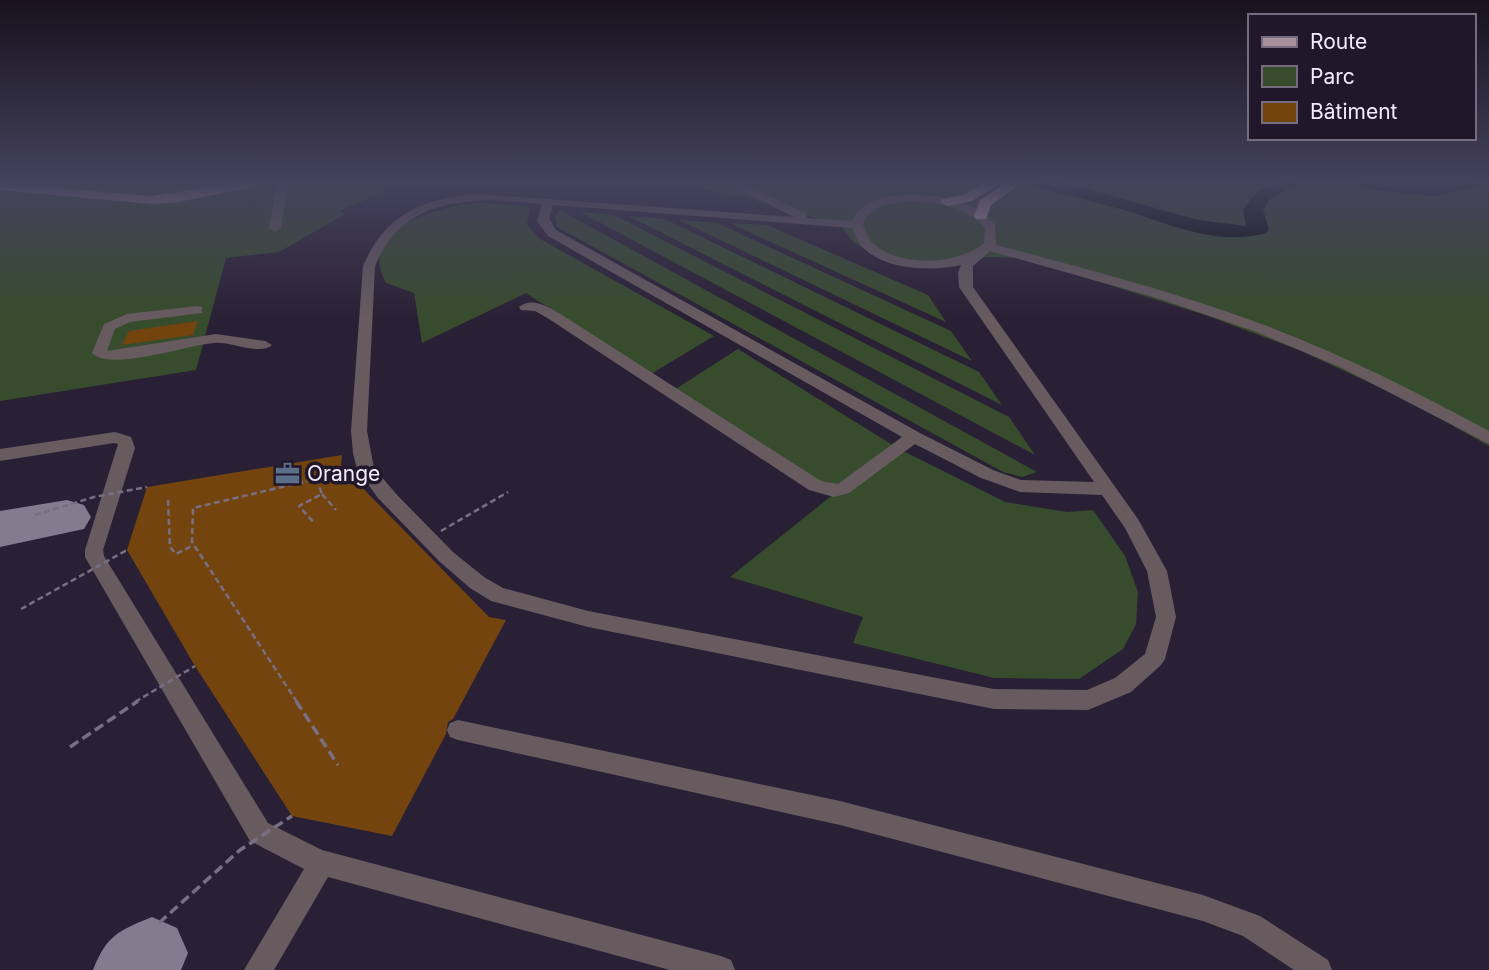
<svg xmlns="http://www.w3.org/2000/svg" width="1489" height="970" font-family="Inter,sans-serif">
	<rect width="100%" height="100%" fill="#2a2035"/>
	<path fill="#374c2d" d="M0,183H405L339,211L345,214L279,252L226,258L196,370L0,401Z
		M672,183H1489V446L1409,401L1299,350L1208,316L1023,258L987,257L939,267L880,258L853,242L840,225L746,198Z
		M479,202L530,207L527,225L540,239L714,336L651,374L526,293L422,343L414,293L386,283C355,226 441,207 479,202Z
		M560,210L1037,472L1022,477L1003,472L557,227L555,216Z
		M580,212L614,215L1009,417L1035,455Z
		M628,216L665,219L979,372L1002,405Z
		M679,220L717,223L951,331L972,361Z
		M729,223L767,225L928,295L946,322Z
		M738,349L899,449L1005,502L1067,512L1093,510L1125,556L1138,592L1136,624L1123,649L1079,679L994,678L853,643L863,617L730,577L835,493L674,390Z"/>
	<g fill="none" stroke-linecap="round" stroke-linejoin="round">
		<path fill="#040e11" fill-rule="evenodd" d="M1033,183H1066L1198,220L1246,226L1243,210C1260,184 1269,183 1299,183L1269,200L1263,210L1269,229L1266,233C1218,247 1170,224 1124,210C1095,202 1065,194 1035,187Z
			M1358,183H1478L1476,187L1433,196L1367,189Z"/>
		<path fill="#847c8e" fill-rule="evenodd" d="M67,500L84,505L91,517L84,529L0,547V511Z
			M152,917L177,928L188,953L181,970H93C107,935 118,931 152,917Z"/>
	</g>
	<path fill="#74440e" d="M198,321L193,335L122,345L129,331Z
		M342,455L341,466L489,617L506,620L453,719L448,722L446,734L392,836L292,816L195,666L127,550L147,487Z"/>
	<g fill="none" stroke-linecap="round" stroke-linejoin="round">
		<path stroke="#786f82" stroke-width="2.5" stroke-dasharray="6 3.5" stroke-linecap="butt" d="M322,494L336,510
			M168,500L170,547L176,554L194,545
			M441,531L508,492
			M297,702L192,542L193,508L316,479L322,494L299,506L315,524"/>
		<path stroke="#786f82" stroke-width="3.5" stroke-dasharray="10 5" stroke-linecap="butt" d="M296,701L338,765"/>
		<path fill="#675b60" fill-rule="evenodd" d="M277,183H288L281,228L275,232L269,228Z
			M726,183H741L806,213L807,218L852,221C868,185 940,192 969,205C980,210 988,217 995,225L996,245C1087,269 1179,293 1267,326C1344,355 1417,392 1489,431V444L1342,368L1254,331L1154,297L990,251L973,266V287L1138,519L1167,571L1176,617L1165,659L1161,665L1131,692L1088,710L994,709L588,627L491,601L470,588L440,562L378,498L357,469L353,453L351,431L363,266C386,213 421,200 476,194L794,217ZM496,200L542,204L537,221L548,236L902,437L838,484L821,481L559,313C546,306 532,297 519,307L521,310L535,311L549,319L809,490L834,497L849,493L915,444L981,478L1020,492L1102,495L1125,528L1147,571L1156,617L1145,654L1115,678L1087,690L994,689L588,611L503,588L484,577L453,552L398,496L374,468L367,431L375,266C398,211 441,201 496,200ZM910,201C938,203 966,206 985,228L984,243C958,266 894,268 870,240C867,236 865,229 863,225C870,205 891,203 910,201ZM553,205L852,228C855,233 856,239 860,244C880,270 931,272 961,265L958,273L959,287L1094,482L1021,480L993,470L920,433L556,230L549,218Z
			M197,306L202,307V313L130,322L115,329L107,351L216,334L265,341L272,345C260,356 230,341 214,343C186,345 111,372 92,353L104,324L127,314Z
			M115,432L131,437L135,448L103,550L104,556L268,823L322,850L721,956L731,960L735,970H670L328,877L274,970H244L304,869L250,841L85,557V550L118,444L114,443L0,461V449Z
			M458,720L840,801L1203,895L1260,916L1328,960L1332,970H1294L1243,936L1203,921L840,825L458,740L450,737L447,730L450,723Z"/>
		<path fill="#a88f9a" fill-rule="evenodd" d="M0,183L152,196L232,183H260L254,187L178,202L152,204L0,190Z"/>
		<path fill="#c2a4b1" fill-rule="evenodd" d="M984,183H1001L972,201L947,206L940,202L942,199L963,195Z
			M1006,183H1021L991,205L986,219H976L974,216L980,200Z"/>
		<path stroke="#786f82" stroke-width="2.5" stroke-dasharray="6 3.5" stroke-linecap="butt" d="M35,515L94,497L147,487
			M21,609L127,550
			M135,702L195,666"/>
		<path stroke="#786f82" stroke-width="3.5" stroke-dasharray="10 5" stroke-linecap="butt" d="M70,747L138,701
			M159,923L240,850L292,816"/>
	</g>
	<linearGradient id="sky" x2="0" y2="1"><stop stop-color="#17121d"/><stop offset="0.57" stop-color="#44425c"/><stop offset="1" stop-color="#44425c" stop-opacity="0"/></linearGradient>
	<rect width="1489" height="319" fill="url(#sky)"/>
	<defs>
		<symbol id="office-bare" viewBox="-9 -9 18 18"><path d="M-6-3h4V-5.5h4V-3h4V5H-6ZM-1-4.5V-3h2v-1.5ZM-6 0V1H6V0Z" fill="#5c6f8a" stroke="#21172b" stroke-width="2.5" paint-order="stroke"/></symbol>
	</defs>
	<g fill-rule="evenodd">
		<use href="#office-bare" x="270" y="456" width="35" height="35"/>
	</g>
	<g text-anchor="middle" dominant-baseline="central" stroke-width="7" stroke-linejoin="round" paint-order="stroke">
		<g font-size="21" fill="#f3ecfb" stroke="#21172b" text-anchor="start">
			<text x="307" y="473">Orange</text>
		</g>
	</g>
	<rect x="1248" y="14" width="228" height="126" fill="#21172b" stroke="#756c7e" stroke-width="2"/>
	<rect x="1262" y="37" width="35" height="10" fill="#a88f9a" stroke="#756c7e" stroke-width="2"/>
	<text x="1310" y="49" font-size="21" fill="#f3ecfb">Route</text>
	<rect x="1262" y="66" width="35" height="21" fill="#374c2d" stroke="#756c7e" stroke-width="2"/>
	<text x="1310" y="84" font-size="21" fill="#f3ecfb">Parc</text>
	<rect x="1262" y="102" width="35" height="21" fill="#74440e" stroke="#756c7e" stroke-width="2"/>
	<text x="1310" y="119" font-size="21" fill="#f3ecfb">Bâtiment</text>
</svg>
